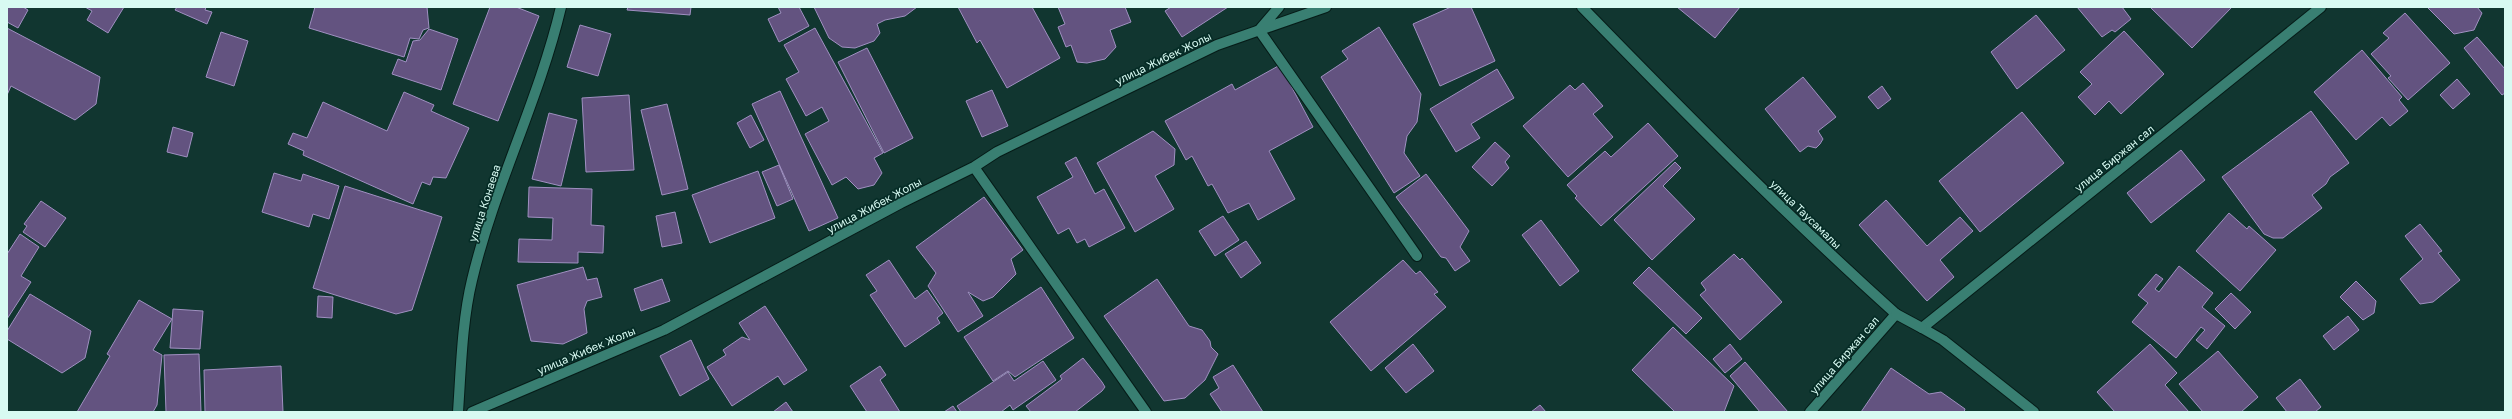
<svg xmlns="http://www.w3.org/2000/svg" width="2512" height="419" font-family="'Golos Text',sans-serif">
	<rect width="100%" height="100%" fill="#113630"/>
	<path fill="#635380" stroke="#a090c1" d="M7,7H23L28,10L18,28L7,22Z
		M85,7H124L108,33L87,20L92,11Z
		M177,7H206L205,10L212,12L207,24L175,10Z
		M315,7H427L429,28L423,30L419,39L410,38L404,57L309,28Z
		M490,7H516L539,16L498,121L453,104Z
		M628,7H691L690,15L627,10Z
		M778,7H799L809,26L779,42L768,19L781,13Z
		M814,7H917L905,16L885,20L877,24L880,33L874,41L855,48L842,47L829,38Z
		M958,7H1032L1060,58L1007,88L980,40L977,43Z
		M1058,7H1125L1131,22L1110,30L1116,47L1105,59L1087,63L1077,62L1071,45L1066,47L1058,27L1065,24Z
		M1171,7H1228L1182,37L1165,11Z
		M1451,7H1471L1495,61L1440,86L1413,24Z
		M1677,7H1740L1715,38Z
		M2077,7H2122L2131,19L2115,32L2112,30L2102,37Z
		M2150,7H2232L2192,48Z
		M2427,7H2477L2482,13L2474,30L2454,34Z
		M2405,13L2450,63L2408,100L2388,78L2391,76L2371,54L2389,38L2383,33Z
		M2036,15L2065,50L2017,89L1991,52Z
		M580,25L611,34L598,76L567,67Z
		M1379,27L1421,94L1417,122L1407,136L1404,153L1420,176L1394,193L1321,77L1348,59L1342,51Z
		M7,28L100,77L96,104L75,120L11,86L7,95Z
		M815,28L883,153L874,158L882,173L874,185L858,189L846,177L832,185L805,134L829,121L822,107L806,116L786,79L799,72L784,45Z
		M429,29L458,39L441,90L392,74L398,59L406,62L413,41L420,40Z
		M2124,31L2164,74L2121,114L2109,101L2095,115L2078,97L2092,84L2080,72Z
		M221,32L248,41L234,86L206,77Z
		M2477,37L2505,69V93L2502,95L2464,48Z
		M867,48L913,138L884,153L838,62Z
		M2362,50L2402,97L2399,100L2408,111L2390,126L2382,117L2356,140L2314,92Z
		M1280,65L1313,127L1269,151L1295,199L1258,220L1249,203L1228,213L1212,184L1208,186L1192,156L1186,160L1165,121L1232,84L1235,90Z
		M1497,69L1514,98L1471,124L1480,138L1456,152L1430,109Z
		M1803,77L1836,117L1818,131L1823,139L1820,144L1816,148L1808,146L1800,152L1765,109Z
		M2457,79L2470,94L2453,109L2440,95Z
		M1583,83L1603,106L1593,114L1613,137L1568,177L1523,126L1570,85L1575,90Z
		M1882,86L1891,99L1878,109L1868,97Z
		M992,90L1008,126L982,137L966,101Z
		M780,91L838,218L809,231L752,104Z
		M404,92L434,105L431,111L469,128L446,178L433,177L430,185L422,182L413,204L303,155L304,151L288,144L293,133L307,138L323,102L387,131Z
		M629,95L634,170L586,172L582,98Z
		M667,104L688,189L662,195L641,110Z
		M2311,111L2349,163L2330,177L2326,184L2312,195L2322,208L2283,238H2273L2264,234L2222,177Z
		M2022,112L2064,163L1980,232L1939,181Z
		M549,113L577,120L561,186L532,179Z
		M751,115L764,140L750,148L737,123Z
		M1648,123L1678,156L1601,226L1575,198L1577,196L1567,185L1605,151L1611,157Z
		M173,127L193,133L187,157L167,152Z
		M1153,131L1175,149L1174,165L1155,176L1174,209L1135,232L1097,163Z
		M1495,142L1510,156L1505,162L1509,168L1492,186L1472,167Z
		M2181,150L2205,180L2151,223L2127,193Z
		M1076,157L1095,194L1104,189L1125,228L1089,247L1085,239L1077,243L1069,228L1058,234L1037,197L1073,177L1065,163Z
		M1675,162L1681,168L1663,186L1695,219L1652,260L1614,220Z
		M779,165L793,199L777,206L762,172Z
		M758,171L775,218L710,243L692,195Z
		M274,173L301,181L303,174L339,186L329,219L313,214L309,227L262,212Z
		M1426,174L1469,231L1460,247L1470,261L1455,271L1446,258L1441,257L1396,197Z
		M345,186L442,217L412,310L396,314L313,288Z
		M529,187L592,189L591,225L604,226L603,253L578,252V263L518,262L519,239L552,240L553,218L528,217Z
		M984,197L1023,250L1011,259L1016,274L993,297L983,301L968,292L983,316L958,332L928,286L936,273L916,247Z
		M1886,200L1927,246L1960,217L1973,231L1940,260L1954,277L1927,301L1859,225Z
		M41,201L66,218L45,247L23,232L27,226L24,224Z
		M675,212L682,243L662,247L656,216Z
		M2229,213L2247,229L2249,226L2276,250L2240,291L2196,251Z
		M1223,216L1239,240L1215,256L1199,231Z
		M1541,220L1579,271L1560,286L1522,235Z
		M2420,224L2442,251L2438,253L2460,280L2433,302L2420,304L2400,279L2423,259L2405,236Z
		M20,234L39,247L21,276L31,282L7,319V254Z
		M1246,241L1261,263L1241,278L1225,254Z
		M1734,254L1740,260L1742,258L1782,302L1740,340L1700,295L1706,290L1701,283Z
		M889,260L915,299L927,290L943,313L937,318L940,323L905,347L870,295L877,291L866,275Z
		M1403,260L1416,274L1420,271L1438,292L1434,294L1446,307L1371,371L1330,322Z
		M2179,266L2213,293L2202,307L2225,326L2207,349L2196,340L2205,330L2201,327L2176,358L2132,322L2148,303L2138,295L2156,274L2163,279L2155,289L2159,292Z
		M583,267L587,280L597,278L602,297L587,301L584,309L587,333L563,344L531,341L517,285Z
		M1649,267L1702,318L1686,334L1633,283Z
		M662,279L670,301L641,311L634,289Z
		M1157,279L1189,326L1202,330L1210,341L1211,347L1218,354L1205,380L1185,398L1164,401L1104,316Z
		M2356,281L2376,301L2374,313L2363,320L2340,297Z
		M1041,287L1074,338L1015,377L1008,371L993,381L964,337Z
		M2231,293L2251,312L2235,329L2215,309Z
		M30,294L91,331L85,358L62,373L7,339V331Z
		M318,296L333,297L332,318L317,317Z
		M139,300L172,319L153,350L162,355L157,405L153,412H77L110,356L107,354Z
		M765,306L807,370L784,385L778,376L732,406L707,367L726,355L723,350L742,337L750,340L739,323Z
		M173,309L203,311L200,349L170,348Z
		M2348,316L2359,330L2334,350L2323,336Z
		M1673,327L1734,386L1724,412H1675L1632,370Z
		M691,340L709,379L680,396L660,356Z
		M1413,344L1434,371L1406,393L1385,368Z
		M1730,344L1742,359L1725,373L1713,359Z
		M2150,344L2177,373L2165,385L2189,412H2115L2097,392Z
		M2218,351L2258,397L2241,412H2203L2179,384Z
		M199,354L201,412H166L164,355Z
		M1083,358L1102,382L1105,387L1102,391L1075,412H1031L1026,406L1062,379L1060,376Z
		M1043,361L1056,380L1013,410L1010,405L1001,412H961L957,406L1008,372L1014,381Z
		M1745,362L1788,412H1760L1730,376Z
		M1233,365L1263,412H1222L1210,394L1219,388L1213,377Z
		M281,366L283,412H205L204,370Z
		M880,366L886,375L880,380L900,412H867L850,386Z
		M1891,368L1929,394L1941,392L1965,409L1964,412H1861Z
		M2300,379L2321,407L2315,412H2287L2276,398Z
		M786,402L793,412H773Z
		M1540,405L1546,412H1531Z
		M953,406L957,412H944Z"/>
	<g fill="none" stroke-linecap="round" stroke-linejoin="round">
		<defs>
			<path id="lane" d="M1259,30L1417,256"/>
			<path id="street" d="M1582,7C1684,112 1787,216 1896,314L1810,412
				M1261,28L1279,7
				M974,167L1146,412
				M458,412C461,369 462,321 472,280C494,187 539,100 561,7
				M472,412L664,330L901,203L974,167L997,152L1217,45L1326,7
				M2034,412L1943,340L1922,328L2321,7"/>
			<path id="secondary" d="M1896,314L1922,328"/>
		</defs>
		<use href="#lane" stroke="#061c18" stroke-width="12"/>
		<use href="#street" stroke="#061c18" stroke-width="12"/>
		<use href="#secondary" stroke="#061c18" stroke-width="12"/>
		<use href="#lane" stroke="#397f72" stroke-width="10"/>
		<use href="#street" stroke="#397f72" stroke-width="10"/>
		<use href="#secondary" stroke="#397f72" stroke-width="10"/>
	</g>
	<g text-anchor="middle" dominant-baseline="central" stroke-width="3.5" stroke-linejoin="round" paint-order="stroke">
		<g font-size="11" fill="#d8faf2" stroke="#052c26">
			<text transform="translate(1163 58) rotate(-26)">улица Жибек Жолы</text>
			<text transform="translate(2114 158) rotate(-39)">улица Биржан сал</text>
			<text transform="translate(484 203) rotate(-72)">улица Конаева</text>
			<text transform="translate(874 205) rotate(-28)">улица Жибек Жолы</text>
			<text transform="translate(1806 214) rotate(44)">улица Таусамалы</text>
			<text transform="translate(586 350) rotate(-23)">улица Жибек Жолы</text>
			<text transform="translate(1844 355) rotate(-49)">улица Биржан сал</text>
		</g>
	</g>
	<rect width="2512" height="419" fill="none" stroke="#d8faf2" stroke-width="16"/>
</svg>
